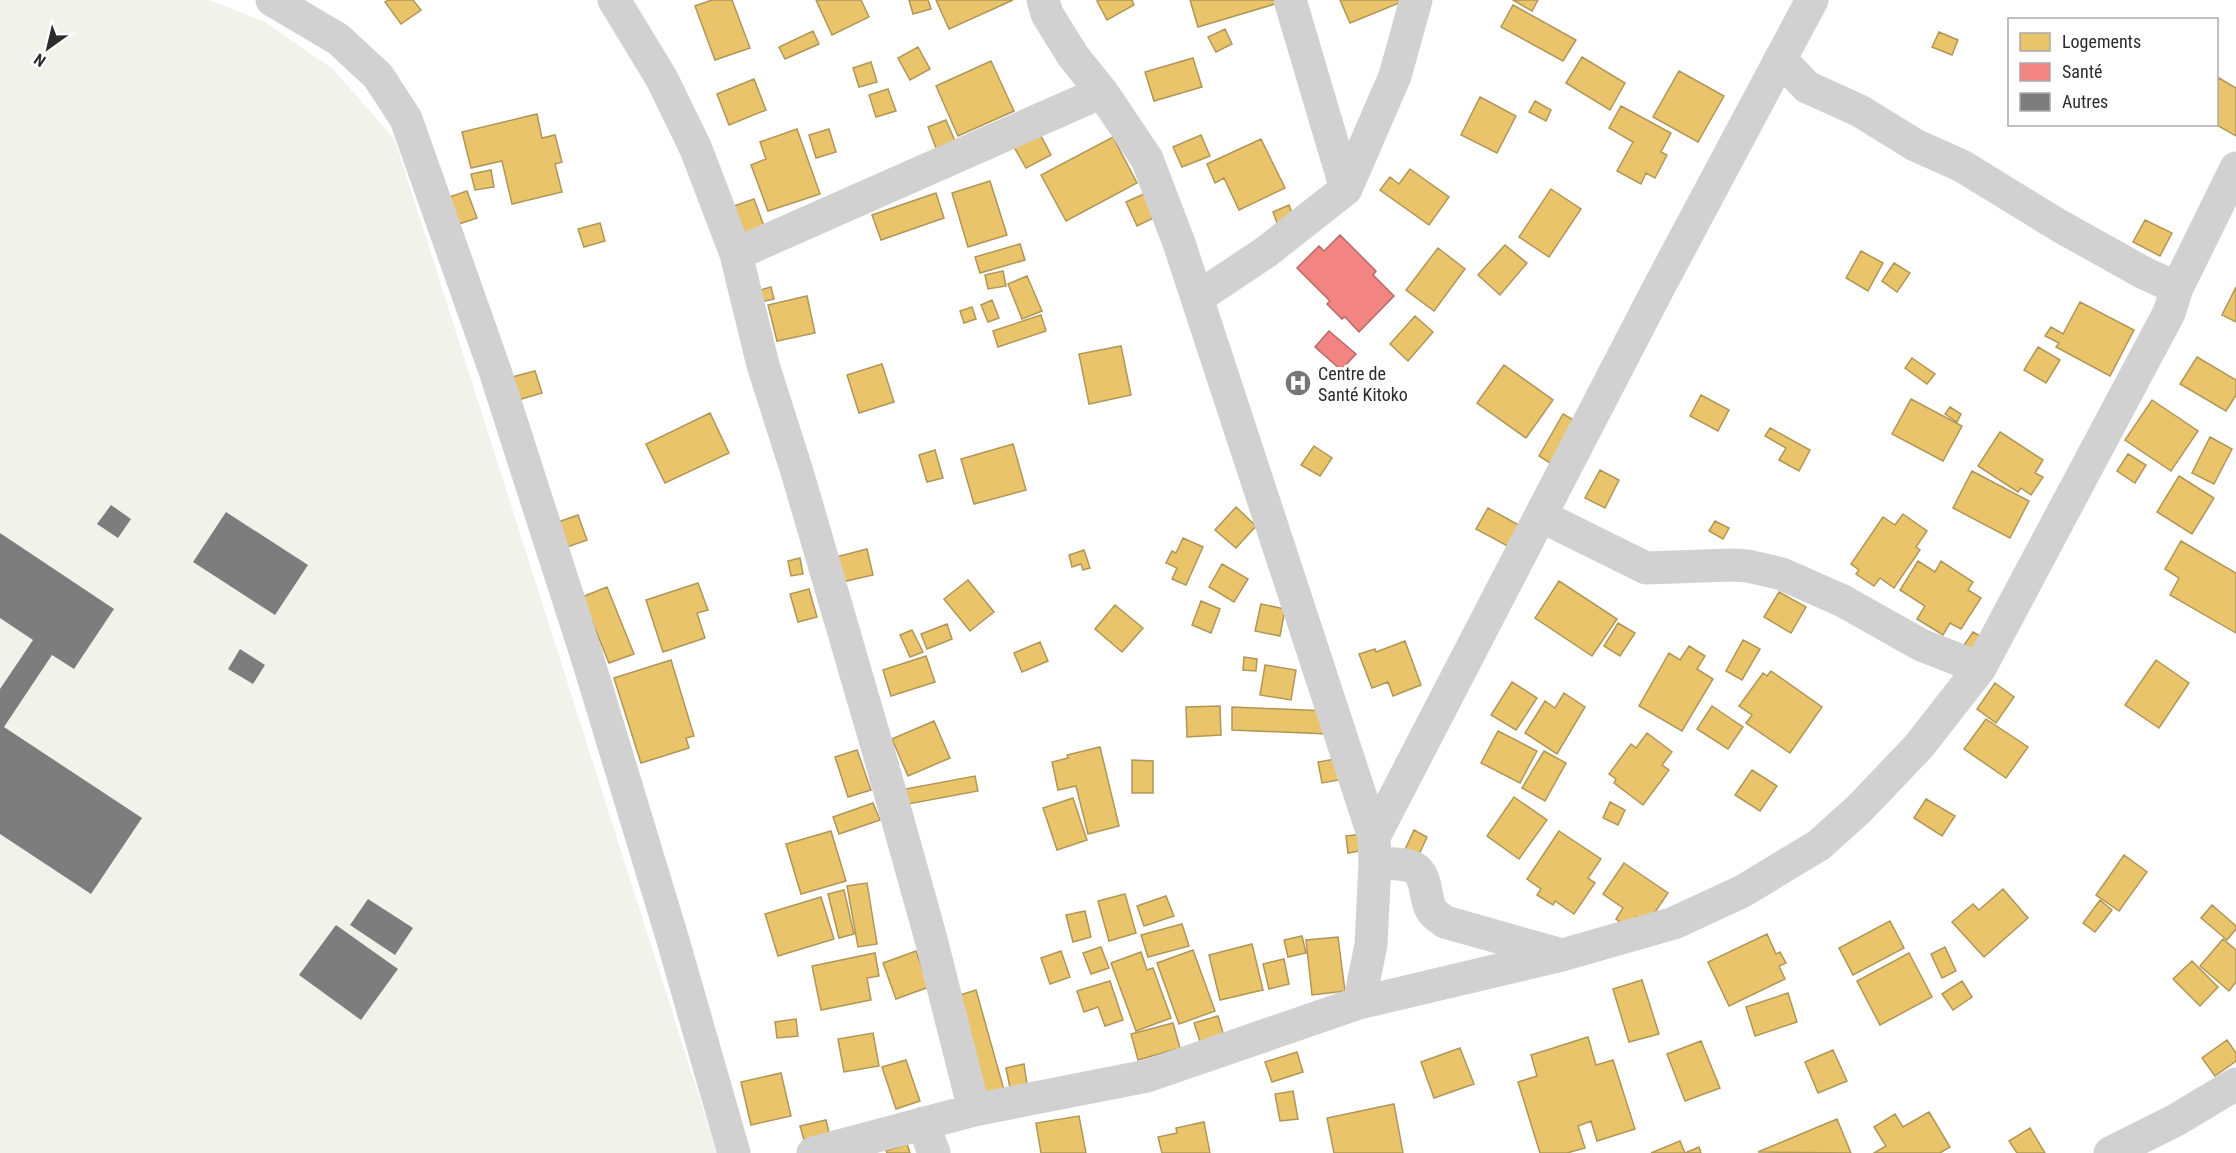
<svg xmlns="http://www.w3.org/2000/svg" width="2236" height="1153" font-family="'Roboto Condensed',sans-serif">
	<rect width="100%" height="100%" fill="#fff"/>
	<path fill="#f1f3eb" d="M0,0H209L265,22L333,69L395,140L717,1153H0Z"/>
	<path fill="#e9c46a" stroke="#b09657" stroke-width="1.5" d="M388,0H413L421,10L401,24L385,2Z
		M712,0H732L750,48L715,60L695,6Z
		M816,0H861L869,17L832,35Z
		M909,0H928L931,9L913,14Z
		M936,0H1013L949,29Z
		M1099,0H1132L1134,5L1107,20L1097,1Z
		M1190,0H1274L1275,4L1198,27Z
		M1340,0H1403L1404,1L1350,23Z
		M1513,0H1538L1532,11Z
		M1513,5L1576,40L1563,61L1501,27Z
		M1225,29L1232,44L1216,52L1208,37Z
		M813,31L819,44L785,59L779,47Z
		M1939,32L1958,40L1952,55L1932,47Z
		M918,47L930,69L910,80L898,58Z
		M1582,57L1625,83L1610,110L1566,83Z
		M1193,58L1202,87L1154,101L1145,72Z
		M991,61L1014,111L958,136L936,86Z
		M871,62L877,82L859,87L853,68Z
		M1679,71L1724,96L1698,142L1653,117Z
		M2219,78L2236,88V136L2215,124H2216V82Z
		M754,79L766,110L729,125L717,94Z
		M888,89L896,111L876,117L869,95Z
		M1480,97L1516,116L1497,153L1461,135Z
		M1535,101L1551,110L1546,121L1529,112Z
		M1621,106L1671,133L1661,152L1667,155L1655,178L1646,173L1641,184L1617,171L1633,142L1609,128Z
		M537,114L542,138L555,135L562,162L555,164L562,192L512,204L502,161L471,168L462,132Z
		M946,120L955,141L936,148L928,127Z
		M797,129L820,194L768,211L751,165L766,159L760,142Z
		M829,129L836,152L816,158L809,135Z
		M1040,134L1051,155L1026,168L1014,147Z
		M1201,135L1210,156L1182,167L1173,147Z
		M1113,137L1137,183L1066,221L1041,175Z
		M1261,139L1285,188L1239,210L1224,178L1215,183L1207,164Z
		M1410,169L1449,197L1429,225L1380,190L1390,177L1399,184Z
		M491,170L494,187L475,190L471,174Z
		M990,181L1007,235L968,247L952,193Z
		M1155,189L1166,212L1137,226L1126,202Z
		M1551,189L1581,209L1549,257L1519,237Z
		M467,191L477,218L450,227L441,200Z
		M936,193L944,218L881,240L872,215Z
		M754,199L765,229L745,236L734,206Z
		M1289,205L1295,221L1279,228L1273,212Z
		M2145,220L2172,233L2160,256L2133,242Z
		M600,223L605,241L584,247L578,229Z
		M1020,244L1025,260L980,273L975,257Z
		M1505,245L1527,263L1500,295L1478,275Z
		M1438,248L1465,269L1434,311L1406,290Z
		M1861,251L1883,263L1868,291L1846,278Z
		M1894,263L1910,273L1897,292L1882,281Z
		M1003,271L1006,286L988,289L985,275Z
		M1027,276L1042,311L1022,319L1008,284Z
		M771,287L774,299L756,303L753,292Z
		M2236,287V322L2222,315Z
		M807,296L815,333L777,341L768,305Z
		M992,300L999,318L988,322L981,305Z
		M2080,302L2134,330L2110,376L2056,347L2059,343L2045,336L2051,327L2063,334Z
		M972,307L976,319L964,323L960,311Z
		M1041,315L1046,331L998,347L993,331Z
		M1415,316L1433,332L1408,361L1390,344Z
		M1121,346L1131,395L1089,404L1079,354Z
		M2038,347L2060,360L2046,383L2024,370Z
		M2197,357L2236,380V395L2226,411L2180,384Z
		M1912,358L1935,374L1927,384L1905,368Z
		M882,364L894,402L859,413L847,375Z
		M1504,365L1553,400L1526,438L1477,403Z
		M535,371L542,393L518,400L512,377Z
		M1701,395L1729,410L1718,431L1690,416Z
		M1911,399L1962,426L1943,461L1892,434Z
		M2152,400L2198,431L2171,471L2125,440Z
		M1950,407L1961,414L1957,422L1945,414Z
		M710,413L729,453L665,483L646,444Z
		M1563,414L1582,425L1558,468L1539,456Z
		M1770,428L1810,450L1799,471L1779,460L1786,448L1765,436Z
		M2000,432L2043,460L2035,473L2043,477L2031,495L2021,488L2018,492L1978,466Z
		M2210,437L2232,449L2214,484L2192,473Z
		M1013,444L1026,490L974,504L961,459Z
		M1314,446L1332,458L1320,476L1301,465Z
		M935,450L943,478L927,482L919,455Z
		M2128,454L2146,465L2135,483L2117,471Z
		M1600,470L1619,480L1605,508L1585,498Z
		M1972,471L2029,501L2010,538L1953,508Z
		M2179,476L2214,498L2192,534L2157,512Z
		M1236,507L1256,526L1236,548L1215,530Z
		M1488,508L1526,529L1515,550L1476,529Z
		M1903,514L1927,531L1916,547L1920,550L1894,588L1880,578L1874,586L1856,574L1859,570L1851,564L1883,517L1895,525Z
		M578,515L587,540L567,547L558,522Z
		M1715,521L1729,528L1723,539L1709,531Z
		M1183,538L1203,547L1186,585L1172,579L1177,568L1166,563L1172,551L1176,553Z
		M2181,541L2236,573V633L2170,595L2179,578L2165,569Z
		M867,549L873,575L842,582L836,557Z
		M1084,550L1090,568L1083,570L1081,564L1072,567L1069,555Z
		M800,558L803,574L791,576L788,561Z
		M1918,561L1935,572L1941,561L1973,582L1968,590L1981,598L1961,629L1950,623L1943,635L1917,619L1925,606L1900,590Z
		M1222,564L1248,579L1234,602L1209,587Z
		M968,580L994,612L970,631L944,599Z
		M1559,581L1617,619L1592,656L1535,618Z
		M698,583L708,610L697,613L705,638L663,652L646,600Z
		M607,587L634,654L609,663L582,597Z
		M809,589L817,617L798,622L790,594Z
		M1779,592L1806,607L1791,633L1764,617Z
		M1201,601L1220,609L1211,633L1192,625Z
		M1261,604L1285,609L1280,636L1255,631Z
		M1115,605L1143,628L1122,652L1095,629Z
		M1618,623L1635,633L1620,656L1604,646Z
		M947,624L952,639L927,649L921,634Z
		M912,630L923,652L910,657L900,635Z
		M1973,632L1987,640L1974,660L1960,651Z
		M1743,640L1760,649L1742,680L1726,671Z
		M1405,641L1421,685L1393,696L1388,682L1372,688L1359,654L1375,649L1376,652Z
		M1040,642L1048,661L1022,672L1014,653Z
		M1689,646L1705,656L1697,669L1713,679L1682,731L1639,706L1669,653L1680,660Z
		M926,656L935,682L891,696L883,670Z
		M1244,657L1257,659L1256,671L1243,670Z
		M671,660L694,736L686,738L689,748L641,763L614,678Z
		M2156,660L2189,683L2159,728L2125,705Z
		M1265,665L1296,670L1291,700L1260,695Z
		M1771,671L1822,707L1790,753L1746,723L1752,715L1739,706L1763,673L1767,676Z
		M1512,682L1537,698L1516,730L1491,715Z
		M1995,683L2014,697L1996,723L1977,709Z
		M1564,693L1585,707L1557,754L1525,733L1545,701L1555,708Z
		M1220,706L1221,735L1187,737L1186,707Z
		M1712,706L1743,727L1728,749L1697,729Z
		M1232,707L1328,711L1327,734L1232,730Z
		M1986,719L2028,747L2006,778L1964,749Z
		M934,721L950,758L908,776L892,739Z
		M1498,731L1537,751L1520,783L1481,763Z
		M1647,733L1672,752L1662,765L1669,770L1643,805L1614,783L1616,779L1609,774L1631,744L1636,748Z
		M1100,747L1119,826L1088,834L1076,786L1058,790L1052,762L1068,758L1067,755Z
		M857,750L871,790L848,797L835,757Z
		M1544,751L1566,763L1545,801L1522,788Z
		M1346,757L1350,778L1322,783L1318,762Z
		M1132,760L1153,761V793H1132Z
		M1752,770L1777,786L1760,811L1735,795Z
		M975,776L978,791L903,805L900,790Z
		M1514,797L1547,820L1519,859L1487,836Z
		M1073,798L1087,840L1057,850L1043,808Z
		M1926,799L1955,816L1942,836L1914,818Z
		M1610,802L1625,810L1618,825L1603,818Z
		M873,803L880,820L839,834L833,817Z
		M1414,830L1427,837L1416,861L1403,854Z
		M831,831L846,881L801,894L786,844Z
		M1559,831L1601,859L1588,878L1595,883L1574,914L1555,901L1553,905L1537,895L1541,889L1527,879Z
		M1363,834L1365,850L1348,853L1346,836Z
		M2124,855L2147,872L2119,911L2096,895Z
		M1624,863L1668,893L1647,924L1636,917L1628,928L1616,919L1623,908L1603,894Z
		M867,883L877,944L858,947L847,886Z
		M2003,889L2028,918L1984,957L1952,922L1973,904L1979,910Z
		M844,890L854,934L839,938L828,894Z
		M1125,894L1136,933L1109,941L1098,901Z
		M1166,896L1174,916L1144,926L1137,906Z
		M821,897L834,939L778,956L765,914Z
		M2100,900L2112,910L2095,932L2083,923Z
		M2212,905L2236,926V929L2227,940L2201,918Z
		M1085,911L1091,937L1073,942L1066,915Z
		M1890,921L1904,948L1853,975L1839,948Z
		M1182,924L1189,946L1148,957L1141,935Z
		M1767,934L1776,954L1780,952L1786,963L1779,966L1785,979L1729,1006L1708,962Z
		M1302,936L1306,953L1288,957L1284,940Z
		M1338,937L1345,991L1312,995L1306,940Z
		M2223,939L2236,950V982L2229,991L2200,966Z
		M1252,944L1263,990L1220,1000L1209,955Z
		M1101,947L1109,968L1091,974L1083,953Z
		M1945,947L1956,971L1942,978L1931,954Z
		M1193,950L1215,1011L1179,1024L1157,963Z
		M916,951L929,987L896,999L883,963Z
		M1061,951L1070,977L1050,984L1041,958Z
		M1141,952L1147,970L1153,968L1171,1018L1136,1031L1111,963Z
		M875,953L879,976L867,978L871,1000L821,1010L812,966Z
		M1909,953L1932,997L1880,1025L1857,981Z
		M1284,959L1289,984L1269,989L1263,964Z
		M2192,961L2218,987L2200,1006L2173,979Z
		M1642,980L1659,1034L1629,1042L1613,989Z
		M1110,981L1123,1020L1105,1026L1098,1007L1084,1012L1077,991Z
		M1962,981L1972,997L1953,1010L1942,994Z
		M976,990L1004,1090L984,1095L957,996Z
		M1788,993L1797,1022L1755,1036L1746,1007Z
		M1218,1016L1226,1043L1203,1050L1194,1023Z
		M796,1019L798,1036L777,1038L775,1022Z
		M1173,1023L1180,1048L1138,1060L1131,1034Z
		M873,1033L879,1066L844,1072L838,1039Z
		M1588,1037L1596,1065L1613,1060L1635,1129L1597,1141L1591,1121L1578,1126L1585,1148L1567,1153H1540L1518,1082L1537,1076L1531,1055Z
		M2227,1040L2236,1053V1061L2215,1076L2202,1058Z
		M1701,1041L1720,1088L1685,1101L1667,1054Z
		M1460,1048L1474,1084L1434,1098L1421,1062Z
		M1833,1050L1847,1081L1818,1093L1805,1062Z
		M1297,1052L1303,1072L1272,1082L1265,1062Z
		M906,1060L920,1101L896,1109L882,1067Z
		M1024,1064L1027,1084L1010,1088L1006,1068Z
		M781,1073L791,1116L751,1125L741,1082Z
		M1293,1091L1298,1119L1280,1121L1275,1094Z
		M1394,1104L1403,1153H1334L1327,1118Z
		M1929,1112L1950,1147L1940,1153H1874L1886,1146L1874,1127L1895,1114L1903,1127Z
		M1079,1116L1086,1153H1041L1036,1123Z
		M1837,1119L1851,1153L1758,1152Z
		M826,1120L830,1137L805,1143L800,1126Z
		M1204,1122L1210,1153H1162L1158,1137L1177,1133L1176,1128Z
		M2030,1128L2045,1153H2017L2009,1141Z
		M1680,1141L1685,1153L1699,1147L1701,1153H1651Z
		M907,1144L910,1153H887L886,1151Z"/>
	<path fill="#f28482" stroke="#b76a68" stroke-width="1.5" d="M1340,235L1376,271L1373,275L1394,296L1359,332L1345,317L1342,319L1327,304L1330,301L1297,268L1319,246L1324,251Z
		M1329,331L1356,354L1341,370L1315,347Z"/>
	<path fill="#7d7d7d" d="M111,505L131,519L118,538L97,524Z
		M226,512L308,565L275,615L193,562Z
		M0,533L114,609L74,669L52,655L4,727L142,818L91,894L0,834V689L33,640L0,618Z
		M240,649L265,665L253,684L228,669Z
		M368,899L413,928L395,955L350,925Z
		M336,925L398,969L361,1020L299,975Z"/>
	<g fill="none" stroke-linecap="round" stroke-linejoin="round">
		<path stroke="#d1d1d1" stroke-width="33" d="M272,0L338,39L378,76L406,119L495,371L588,660L672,937L734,1153
			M614,0L662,79L696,149L736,254L763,365L798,475L879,753L931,939L974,1110
			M1043,0L1047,14L1073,56L1102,92L1147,159L1179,243L1374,837L1375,863L1371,945L1359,1003
			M1290,0L1346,189
			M1780,59L1807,87L1860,111L1915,145L1962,166L2058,225L2144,273L2177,288
			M736,254L1102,92
			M1197,298L1266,252L1346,189L1395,76L1416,0
			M1541,516L1646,568L1731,565L1748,566L1782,574L1843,601L1921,645L1980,668
			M1374,837L1659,287L1812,0
			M1375,863C1386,864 1403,863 1413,867C1428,875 1424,897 1431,909C1434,915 1440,918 1445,922L1562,955
			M923,1123L934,1153
			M813,1153L974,1110L1147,1076L1359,1003L1562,955L1674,923L1743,891L1819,845L1860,808L1919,746L1980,668L2169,313L2177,288L2236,168
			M2110,1153L2176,1120L2236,1084"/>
	</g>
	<defs>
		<symbol id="hospital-disc" viewBox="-11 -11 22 22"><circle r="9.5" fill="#767676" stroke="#fff"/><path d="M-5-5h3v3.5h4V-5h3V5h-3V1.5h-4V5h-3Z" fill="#fff"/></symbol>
	</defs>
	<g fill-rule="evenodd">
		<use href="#hospital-disc" x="1283" y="368" width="30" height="30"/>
	</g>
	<g text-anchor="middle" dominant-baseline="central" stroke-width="6" stroke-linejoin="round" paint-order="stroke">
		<g font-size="18" fill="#2c2c2c" stroke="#fff" text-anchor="start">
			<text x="1318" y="373">Centre de<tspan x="1318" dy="21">Santé Kitoko</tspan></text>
		</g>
	</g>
	<rect x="2008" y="18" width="210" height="108" fill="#ffffff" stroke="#ababab" stroke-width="1.5"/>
	<rect x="2020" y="33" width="30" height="18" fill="#e9c46a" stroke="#ababab" stroke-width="1.5"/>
	<text x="2062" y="48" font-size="18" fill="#2c2c2c">Logements</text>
	<rect x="2020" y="63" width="30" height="18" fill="#f28482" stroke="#ababab" stroke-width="1.5"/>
	<text x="2062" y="78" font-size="18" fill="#2c2c2c">Santé</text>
	<rect x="2020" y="93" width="30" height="18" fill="#7d7d7d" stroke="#ababab" stroke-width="1.5"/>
	<text x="2062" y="108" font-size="18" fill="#2c2c2c">Autres</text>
	<g transform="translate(48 48) rotate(214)" stroke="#ffffff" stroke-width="4.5" paint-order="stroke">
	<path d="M0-4.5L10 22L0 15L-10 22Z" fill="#2c2c2c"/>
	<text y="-9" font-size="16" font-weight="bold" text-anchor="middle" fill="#2c2c2c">N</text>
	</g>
</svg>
